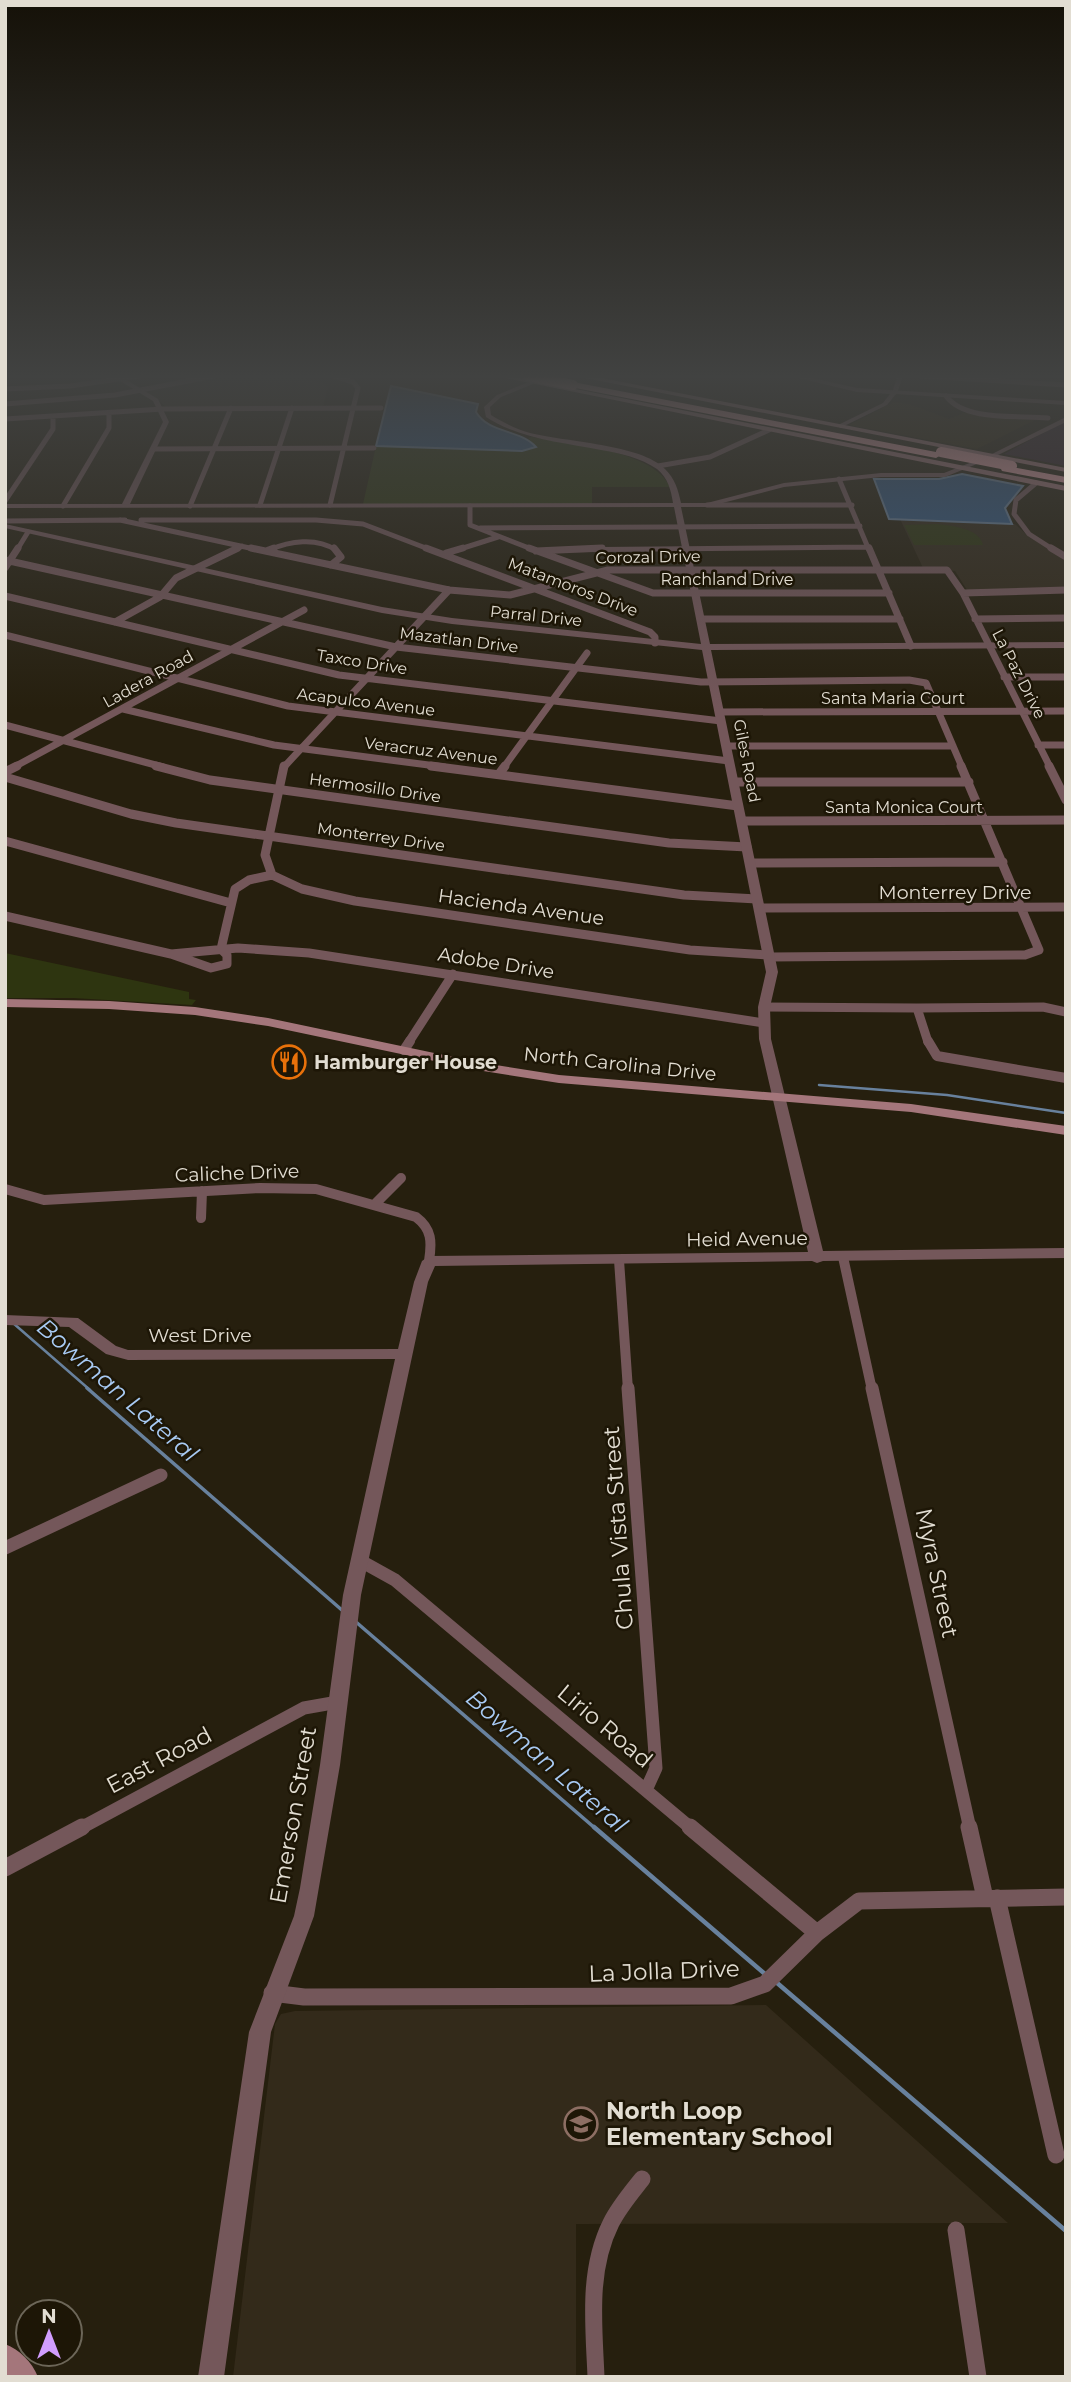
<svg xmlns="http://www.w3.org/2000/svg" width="1071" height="2382" font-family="Montserrat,sans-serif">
	<rect width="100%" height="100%" fill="#261f0e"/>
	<path fill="#332129" d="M1066,421V466L1004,454Z"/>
	<path fill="#30270e" d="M894,402L909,404L949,419L966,412L1037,419L977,449L849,425Z"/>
	<path fill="#332a1a" d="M218,376H293L323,383L328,387L323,407H166L147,392Z
		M900,519L1015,524L1029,537L1066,558V589L967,590L955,571L923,568Z
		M766,2005L1008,2223L576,2224V2377H233L275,2024L281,2014L295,2011Z"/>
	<path fill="#2e3510" d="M532,437C568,444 654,450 670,487H592V504H363L376,446L536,447L528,438Z
		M937,524C953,526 979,528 983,545H914L904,525Z
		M5,953L189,992V999L196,1000L192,1005L73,998H5Z"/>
	<path fill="#335a86" stroke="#68819d" stroke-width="2" d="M391,386L478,404L476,412C489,434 520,429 536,447L522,451L376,446Z
		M962,474L1023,486L1005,508L1012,524L889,519L874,479H939Z"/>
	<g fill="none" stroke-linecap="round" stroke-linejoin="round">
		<path stroke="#68819d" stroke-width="2.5" d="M819,1085L947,1095L1066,1113
			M13,1323L90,1390"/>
		<path stroke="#68819d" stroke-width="3.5" d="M87,1388L343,1611
			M356,1622L596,1829"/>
		<path stroke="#68819d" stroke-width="4.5" d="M594,1827L765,1974
			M776,1982L1066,2231"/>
		<path stroke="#74575a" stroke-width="5" d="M920,376L1066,385
			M5,389L70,386L140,376
			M895,392L900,376
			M946,396C965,422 1019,415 1048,418
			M5,404L115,395L214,376
			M5,419L163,409L381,408
			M154,449L374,448
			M658,466L710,457L769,430
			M839,479L869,550
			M1036,483L1016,500L1014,514L1029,534L1054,550
			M5,501L53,429V417
			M260,505L292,408
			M330,505L358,388L353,382L334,376
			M707,505H852
			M63,506L109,428V413
			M190,506L231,408
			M470,506V525L534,550
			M120,520L259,550
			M141,520H316L363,524L431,550
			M5,521L125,520
			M480,528L860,526
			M17,550L28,532
			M235,550L242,546
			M269,550C290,541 316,537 336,550
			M457,550L498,537
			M546,550L869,547"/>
		<path stroke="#74575a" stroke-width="7" d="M251,548L449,590L510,595L608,570H947L963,593L1050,767
			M426,548L650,632L655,637V643
			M529,548L653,593H889
			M869,548L911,646
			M1051,548L1066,557
			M266,551L274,548
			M536,551L602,548
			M446,553L463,548
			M5,560L396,647L701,682L909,680L926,683L962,767
			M331,565L341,557L334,548
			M5,568L18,548
			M963,593L1066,590
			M5,596L339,675L721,721
			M701,619H900
			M975,619L1066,618
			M115,622L160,597L176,578L238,548
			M5,635L288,706L729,761
			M1004,677H1066
			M123,709L274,745L444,767
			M720,712L1066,711
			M5,725L163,767
			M1038,745H1066
			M726,746H953
			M14,767L304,610
			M284,767L449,590
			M504,767L587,653"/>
		<path stroke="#74575a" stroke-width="9" d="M156,766L210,780L669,843L747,847
			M284,766L265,855L272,875L302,889L355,901L690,950L769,955
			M431,766L738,806
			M1049,766L1066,800
			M5,772L17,766
			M499,774L505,766
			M5,777L131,814L176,823L684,895L757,899
			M734,782H969
			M742,821L1066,820
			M5,841L231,903
			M750,863L1003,862
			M760,908L1066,907
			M5,916L171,954L211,968L227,964V955L221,949
			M221,949L235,889L249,880L272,875
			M171,954L238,948L309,953L764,1023
			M770,957L1025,955L1039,950L961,766
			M764,1007L917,1008
			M409,1042L453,974
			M928,1042L917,1008L1043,1007L1066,1012"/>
		<path stroke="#74575a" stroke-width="10" d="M928,1041L937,1056L1066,1078
			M404,1050L410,1041
			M5,1189L44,1200L260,1188L316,1189L416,1217C432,1229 432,1242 429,1261
			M375,1204L401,1178
			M201,1218L202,1191
			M843,1257L872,1390
			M619,1260L628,1390"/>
		<path stroke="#74575a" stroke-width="13" d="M628,1388L656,1768L646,1790
			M872,1388L970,1829
			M5,1548L161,1475
			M359,1560L395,1580L692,1829
			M79,1829L304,1708L338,1702"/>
		<path stroke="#74575a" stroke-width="17" d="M690,1827L817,1933
			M969,1827L985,1898
			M5,1868L82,1827
			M997,1898L1056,2155
			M272,1993L304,1997L731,1996L765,1984L817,1933L859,1901L1066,1897
			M956,2230L978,2377
			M596,2377C594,2326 587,2271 611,2223C619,2207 631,2193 642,2179"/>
		<path fill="#74575a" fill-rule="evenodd" d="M112,376H120L158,399L169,422L130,504L673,503C671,490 668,478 657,469C641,458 620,453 601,450C561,442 520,439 486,417L484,407L497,395L531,381L533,384L501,397L490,407L491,415C504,423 516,429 530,433C565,442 641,444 665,469C675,479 678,489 681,503H707L784,483L881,473H944L990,455L1066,417V422L994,457L945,477H881L784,487L707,507H681L710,644L1066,642V648L711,650L778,972L770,1007L771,1039L823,1251L1066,1248V1258L823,1261L817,1263L812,1261L435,1266L428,1282L361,1595L340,1765L314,1916L271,2032L224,2377H198L249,2032L294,1916L300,1888L320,1765L343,1595L395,1359L128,1360L106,1354L69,1327L5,1325V1315L78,1318L116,1346L128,1350L398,1349L414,1282L422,1261L429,1256L808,1252L759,1039L758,1007L766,972L702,650L452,624L382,613L5,528V524L382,607L452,618L701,644L674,507L5,508V504H122L163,422L153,401Z
			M790,376H803L857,388L1066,401V405L896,394L887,405L840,428L838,425L883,403L890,394L857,392Z"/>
		<path fill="#a4767b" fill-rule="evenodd" d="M495,376H510L1066,486V491Z
			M575,376H591L1066,468V472Z
			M5,999L109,1001L195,1007L268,1018L477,1062L559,1075L911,1104L1066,1126V1135L911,1112L559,1083L477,1070L268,1026L195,1015L109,1009L5,1007Z
			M5,2344C20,2350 32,2362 38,2377H5Z"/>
		<path fill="#eba4ab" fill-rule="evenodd" d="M573,382L936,452L941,455L936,458L570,387Z
			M1006,466L1066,477V483L1002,471L1001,469Z"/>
		<path stroke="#eba4ab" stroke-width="10" d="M528,376L573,385
			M941,452L1012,466"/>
	</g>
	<linearGradient id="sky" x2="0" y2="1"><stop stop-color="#151108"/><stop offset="0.53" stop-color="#414241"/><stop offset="1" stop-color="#414241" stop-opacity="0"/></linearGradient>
	<rect width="1071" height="710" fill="url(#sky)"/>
	<defs>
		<symbol id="restaurant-ring" viewBox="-11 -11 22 22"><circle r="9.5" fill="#1d1606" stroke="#e8710a" stroke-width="1.5"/><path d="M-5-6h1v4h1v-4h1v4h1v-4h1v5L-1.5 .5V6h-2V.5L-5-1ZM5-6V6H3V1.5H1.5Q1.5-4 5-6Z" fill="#e8710a"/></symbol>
		<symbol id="school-ring" viewBox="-11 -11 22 22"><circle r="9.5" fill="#1d1606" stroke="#8d6e63" stroke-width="1.5"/><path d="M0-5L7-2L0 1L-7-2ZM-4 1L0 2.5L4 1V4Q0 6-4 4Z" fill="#8d6e63"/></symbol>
	</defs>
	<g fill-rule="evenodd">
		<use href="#restaurant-ring" x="270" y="1043" width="38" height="38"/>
		<use href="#school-ring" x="562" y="2105" width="38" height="38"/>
	</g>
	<g text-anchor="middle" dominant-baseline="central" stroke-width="5" stroke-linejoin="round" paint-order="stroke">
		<g font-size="16" fill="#e2ddd2" stroke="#1d1606">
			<text transform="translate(648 557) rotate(-1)">Corozal Drive</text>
			<text x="727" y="579">Ranchland Drive</text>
			<text transform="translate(573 587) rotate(21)">Matamoros Drive</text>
			<text transform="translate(536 616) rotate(6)">Parral Drive</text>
			<text transform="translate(459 640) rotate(7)">Mazatlan Drive</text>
			<text transform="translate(362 662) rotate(9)">Taxco Drive</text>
			<text transform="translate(1019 674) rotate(63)">La Paz Drive</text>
			<text transform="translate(148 679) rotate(-29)">Ladera Road</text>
			<text x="893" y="698">Santa Maria Court</text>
			<text transform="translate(366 702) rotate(7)">Acapulco Avenue</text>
			<text transform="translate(431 751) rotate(7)">Veracruz Avenue</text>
			<text transform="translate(747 761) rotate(79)">Giles Road</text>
			<text transform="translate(375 788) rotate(8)">Hermosillo Drive</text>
			<text x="904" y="807">Santa Monica Court</text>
			<text transform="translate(381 837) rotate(8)">Monterrey Drive</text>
		</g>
		<g font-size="19" fill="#e2ddd2" stroke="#1d1606">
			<text x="955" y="892">Monterrey Drive</text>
			<text transform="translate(521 907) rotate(8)">Hacienda Avenue</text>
			<text transform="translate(496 963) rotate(9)">Adobe Drive</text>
			<text transform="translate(620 1064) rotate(6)">North Carolina Drive</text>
			<text transform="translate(237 1173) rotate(-2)">Caliche Drive</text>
			<text transform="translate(747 1239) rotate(-1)">Heid Avenue</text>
			<text x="200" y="1335">West Drive</text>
		</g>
		<g font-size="19" font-weight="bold" fill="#e2ddd2" stroke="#1d1606" text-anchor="start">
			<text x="314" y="1062">Hamburger House</text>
		</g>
		<g font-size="23" fill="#e2ddd2" stroke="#1d1606">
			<text transform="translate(618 1528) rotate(-94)">Chula Vista Street</text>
			<text transform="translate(937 1573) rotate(78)">Myra Street</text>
			<text transform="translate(605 1726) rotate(40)">Lirio Road</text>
			<text transform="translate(159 1760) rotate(-28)">East Road</text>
			<text transform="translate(293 1815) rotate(-80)">Emerson Street</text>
			<text transform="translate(664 1971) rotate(-2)">La Jolla Drive</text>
		</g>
		<g font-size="23" font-weight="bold" fill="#e2ddd2" stroke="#1d1606" text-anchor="start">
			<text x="606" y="2111">North Loop<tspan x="606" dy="26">Elementary School</tspan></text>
		</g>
		<g font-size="24" font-style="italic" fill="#a8caf3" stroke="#1d1606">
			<text transform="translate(118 1390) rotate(41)">Bowman Lateral</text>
			<text transform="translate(547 1761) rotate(41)">Bowman Lateral</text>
		</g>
	</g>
	<rect width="1071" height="2382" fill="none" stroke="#e2ddd2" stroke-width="14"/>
	<g transform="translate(49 2333)"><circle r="33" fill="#1d1606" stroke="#6c6658" stroke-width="2"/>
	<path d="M0-5L12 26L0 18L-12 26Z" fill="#d19dfe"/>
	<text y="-10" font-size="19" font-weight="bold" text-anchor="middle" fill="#e2ddd2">N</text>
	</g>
</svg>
